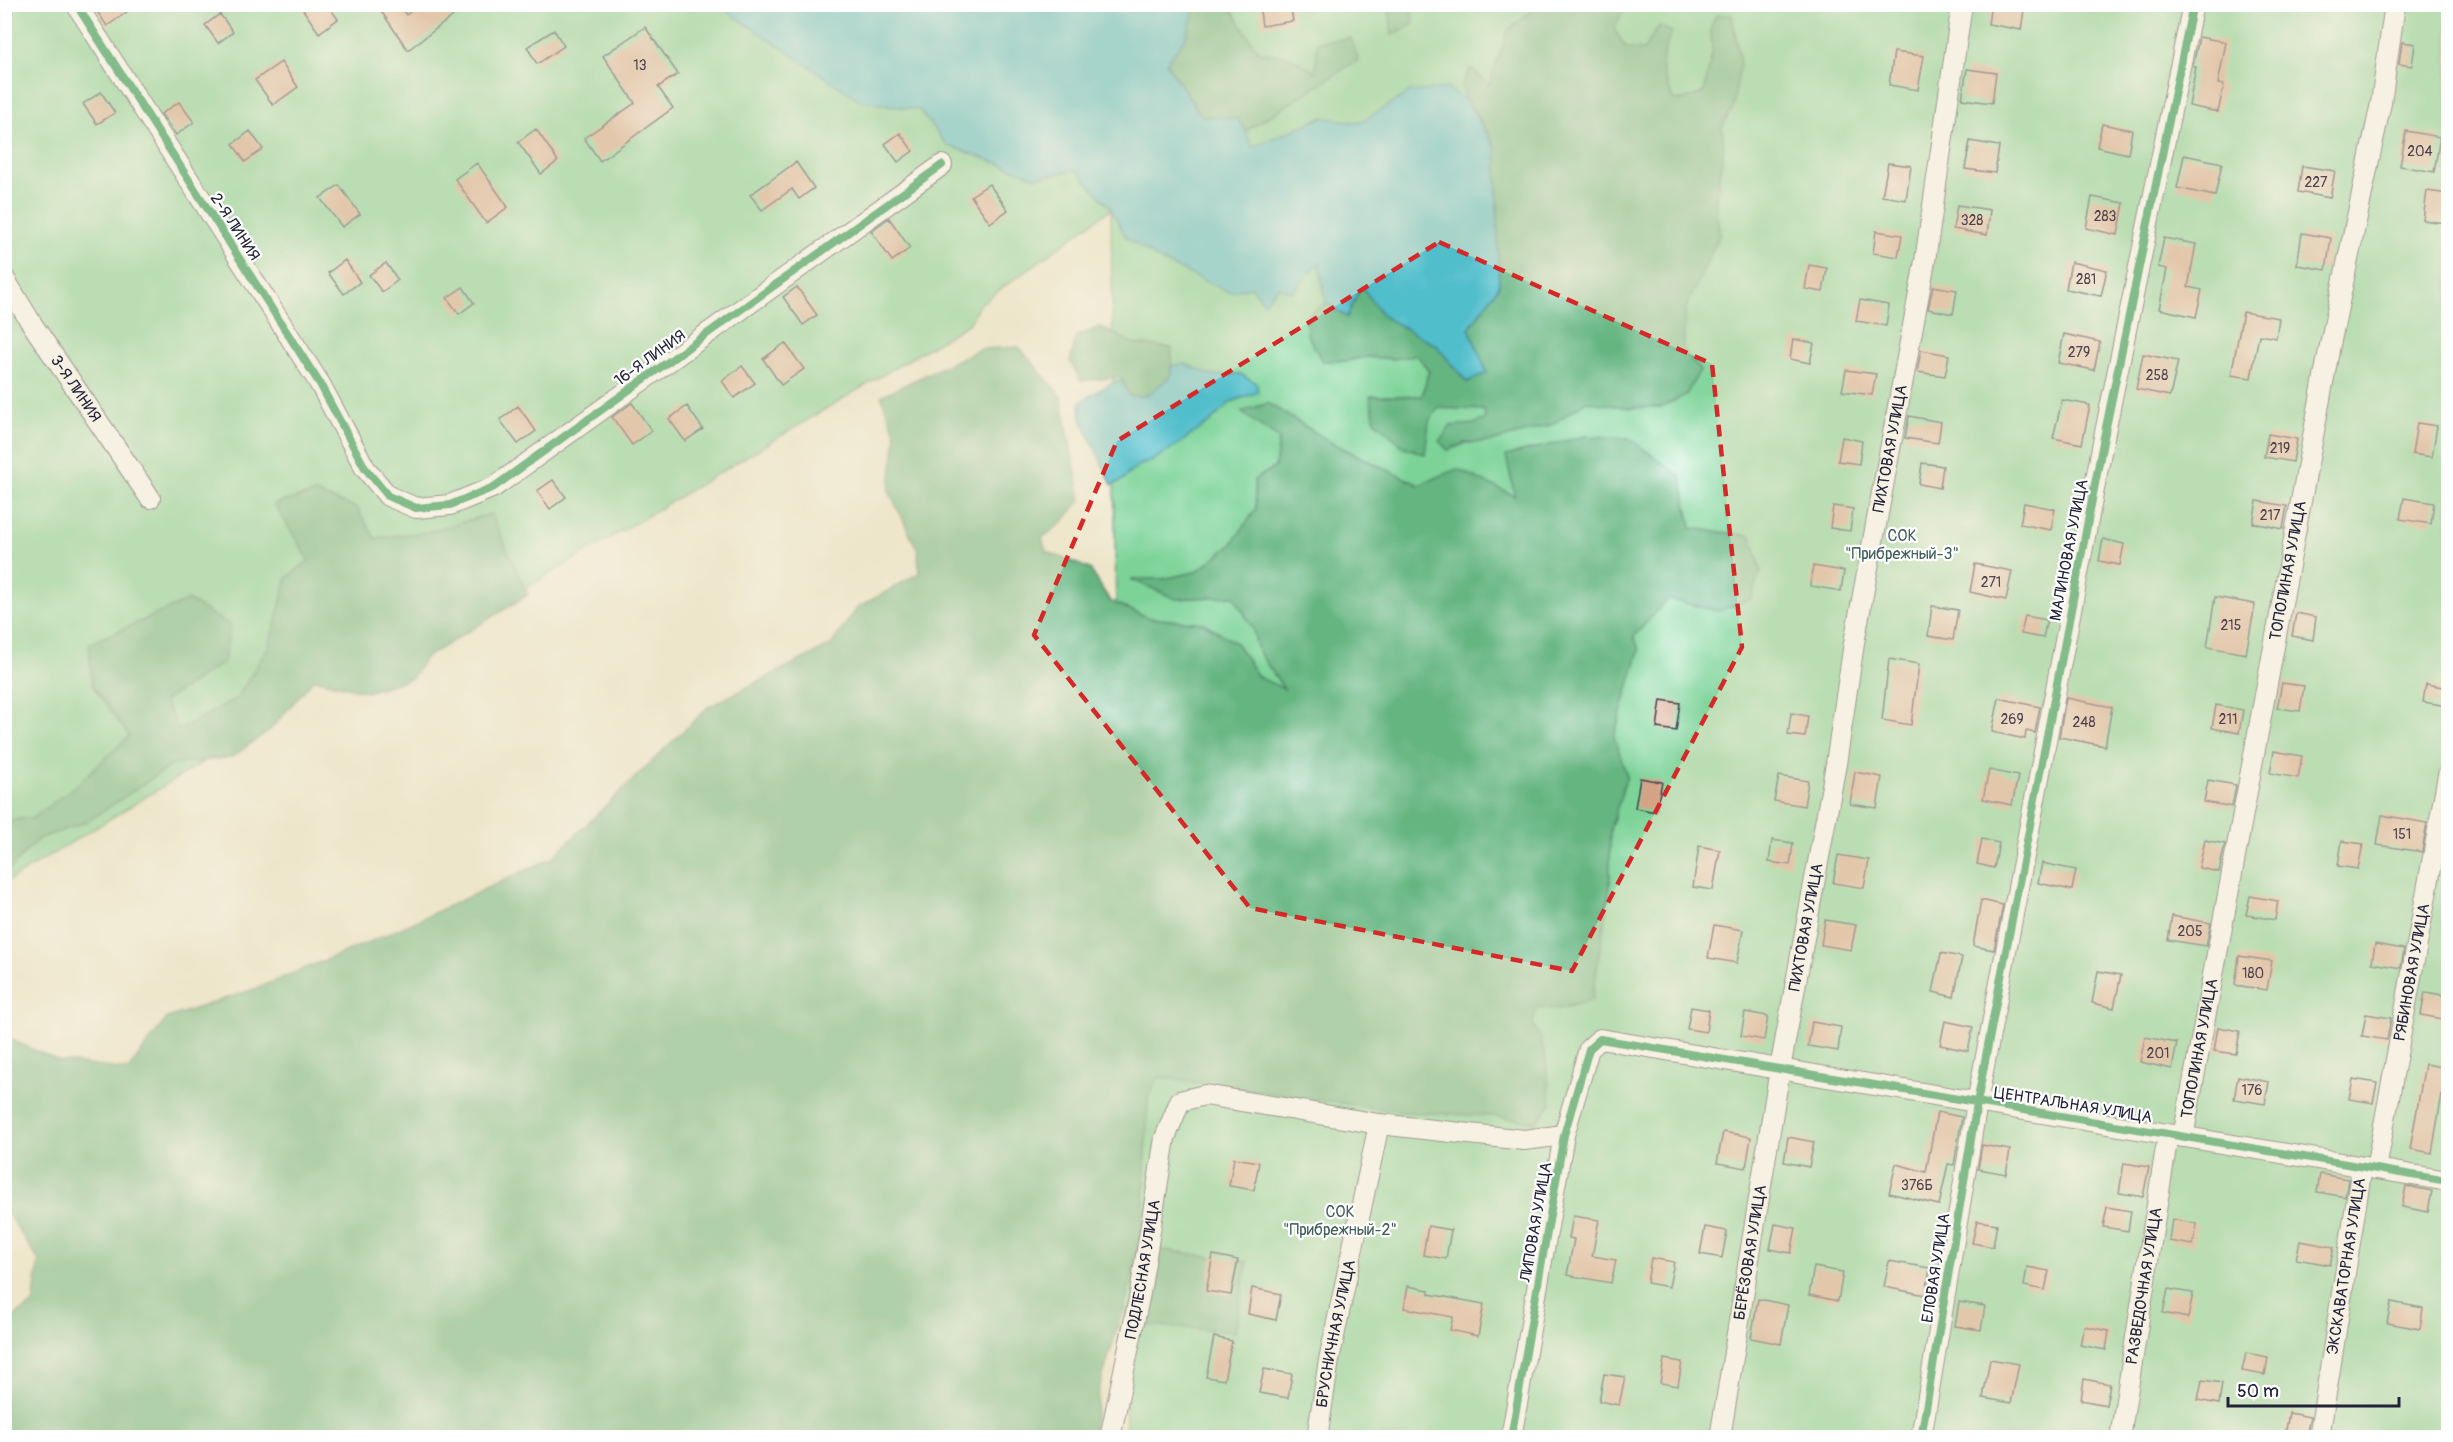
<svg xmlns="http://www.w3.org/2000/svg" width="2453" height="1442" font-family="Pangolin,sans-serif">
	<rect width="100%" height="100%" fill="#fff"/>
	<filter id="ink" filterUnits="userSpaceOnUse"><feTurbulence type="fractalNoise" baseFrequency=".0167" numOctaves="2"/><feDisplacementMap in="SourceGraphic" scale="12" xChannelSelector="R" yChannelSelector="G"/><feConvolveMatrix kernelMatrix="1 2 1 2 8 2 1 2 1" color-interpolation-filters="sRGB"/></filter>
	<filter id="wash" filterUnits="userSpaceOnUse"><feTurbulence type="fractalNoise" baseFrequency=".008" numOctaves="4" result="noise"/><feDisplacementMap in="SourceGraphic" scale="24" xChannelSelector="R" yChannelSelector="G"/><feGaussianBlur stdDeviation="1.35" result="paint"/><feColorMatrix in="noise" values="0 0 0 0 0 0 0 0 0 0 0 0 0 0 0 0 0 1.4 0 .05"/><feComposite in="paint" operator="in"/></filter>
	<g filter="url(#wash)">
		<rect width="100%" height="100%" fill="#eee6ca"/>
		<path fill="#7cd397" stroke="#4f7a69" stroke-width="1.5" d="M5,5H2448V1437H1126L1111,209L979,305L970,323L513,596L280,666L254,731L5,883Z"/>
		<path fill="#65b580" stroke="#446c5e" stroke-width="1.5" d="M1196,4L1229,5L1258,52L1288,56L1316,72L1317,42L1351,38L1358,60L1246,131L1238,119L1201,116L1166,62L1186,37Z
			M1389,5H1411L1414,24L1392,35Z
			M1540,5H1627L1614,29L1626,48L1643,50L1659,26L1672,32C1658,63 1660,67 1673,99L1685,100L1704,92L1712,53L1711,26L1716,15H1732L1740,62L1733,108L1722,126L1724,148L1715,203L1720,234L1686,308L1683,349L1700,370L1686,395L1661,407L1629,408L1587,401L1551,425L1491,442L1466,443L1448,450L1440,442L1450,426L1474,424L1485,419L1484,410L1438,408L1429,421L1425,454L1402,446L1375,421L1370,396H1422L1429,371L1417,355L1393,359L1367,357L1346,361H1322L1307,334L1306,316L1326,303L1347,317L1361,285L1384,317L1436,345L1467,382L1487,373L1469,328L1499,286L1497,239L1498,207L1496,148L1480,119L1466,100L1462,84L1471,68L1489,85L1508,30Z
			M1100,327L1135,344L1172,348L1171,376L1146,396H1129L1120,377L1081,381L1070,361L1076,336Z
			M1019,347L1061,396L1081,500L1061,524L1042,538L1046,551L1090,569L1110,601L1149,618L1204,623L1237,644L1258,677L1284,689L1258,651L1253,629L1234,596L1176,599L1131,579H1162L1196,572L1231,545L1256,509L1254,480L1275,467L1279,439L1241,412L1268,403L1332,443L1419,485L1457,469L1515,496L1506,456L1585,436L1629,438L1681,477L1691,528L1751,536L1761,570L1751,599L1718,611L1668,599L1634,636L1639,650L1614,737L1627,776L1610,830V887L1592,1000L1560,1009L1537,1007L1533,1024L1541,1039L1546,1061L1551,1104L1536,1122L1493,1116L1404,1112L1159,1077L1148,1097L1143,1222L1131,1282L1100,1386L1092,1437H5L4,1323L33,1304L39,1261L5,1209V1037L59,1061L128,1070L167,1018L260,987L386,935L552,858L708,707L831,645L857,608L919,573L918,551L889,491L896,435L881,396L980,349Z
			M315,493L357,508L375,538L427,532L491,514L528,595L425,658L412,678L367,692L314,679L270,730L232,757L172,765L88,821L38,839L5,874V820L33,818L79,783L129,736L92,685L89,644L188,600L230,625L224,662L164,701L179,730L237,698L269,646L287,578L309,560L274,504Z
			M1157,1249L1247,1262L1235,1332L1148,1325L1146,1276Z"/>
		<path fill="#51becb" stroke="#3a7083" stroke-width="1.5" d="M718,5H1196L1186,37L1166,63L1201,116L1238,119L1246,131L1252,147L1323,117L1359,123L1410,92L1447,88L1466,100L1496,148L1499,286L1469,328L1487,373L1467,382L1436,345L1384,317L1361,286L1347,317L1326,303L1319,263L1292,292L1278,287L1264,303L1252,287L1229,292L1159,260L1126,237L1111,209L1077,170L1036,177L947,145L919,110L861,101Z
			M1186,364L1211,375L1240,374L1256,383L1258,392L1231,402L1210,422L1171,449L1150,462L1137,466L1121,481L1112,485L1081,419L1080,402L1113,382H1123L1129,396H1146L1171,376V366Z"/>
		<g id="blocks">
			<path fill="#d5a285" d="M92,4H138L107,26Z
				M299,4H327L338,19L319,33Z
				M376,4H398L406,15L420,4H469L408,50Z
				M1259,4H1290L1293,21L1262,26Z
				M1991,4H2025L2021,30L1988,24Z
				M220,14L233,32L218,43L205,25Z
				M645,27L678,74L658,87L673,108L600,161L584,138L635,103L603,56Z
				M554,30L564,46L537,64L527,47Z
				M2199,37L2226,42L2218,84L2224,85L2218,112L2189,106L2196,67L2193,66Z
				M2402,42L2415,44L2412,66L2399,64Z
				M1894,52L1924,56L1918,90L1889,85Z
				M281,62L298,87L273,105L255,80Z
				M1967,69L1996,73L1992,103L1962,99Z
				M101,92L115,113L97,124L83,104Z
				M179,102L194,122L176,135L161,114Z
				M2102,124L2132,130L2128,154L2097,147Z
				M536,129L558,161L541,174L518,142Z
				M250,131L263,149L245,162L233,144Z
				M2406,131L2440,137L2434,172L2400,166Z
				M900,133L913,151L898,162L885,144Z
				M1970,141L1999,146L1995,173L1965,169Z
				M2184,155L2222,163L2215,196L2177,188Z
				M796,162L814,188L799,199L792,189L762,210L750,195Z
				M477,163L508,207L486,223L455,179Z
				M1888,163L1911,166L1906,200L1882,196Z
				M2302,166L2335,171L2330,198L2298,192Z
				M989,184L1008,210L990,223L971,196Z
				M339,185L360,214L342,227L320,198Z
				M2427,191L2448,194L2445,223L2423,220Z
				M2092,197L2124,203L2118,235L2086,228Z
				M1957,205L1990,210L1987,235L1953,229Z
				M889,218L910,248L892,261L871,231Z
				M1876,231L1902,235L1898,257L1873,253Z
				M2302,233L2331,238L2326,270L2297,265Z
				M2164,238L2196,244L2188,287L2202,290L2196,317L2159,309L2167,269L2158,267Z
				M345,260L360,282L344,294L328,273Z
				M2071,262L2107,270L2101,296L2066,289Z
				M386,263L398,280L382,292L369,275Z
				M1809,265L1827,268L1823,292L1805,289Z
				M1933,286L1957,290L1953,314L1928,309Z
				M463,287L474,303L459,314L447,298Z
				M797,287L817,315L803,325L783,297Z
				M1860,300L1889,305L1886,326L1856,321Z
				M2243,312L2279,318L2276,338L2259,335L2251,378L2231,375Z
				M2064,334L2100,342L2094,370L2058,363Z
				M1793,339L1814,343L1810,363L1790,359Z
				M785,343L804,369L781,385L763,359Z
				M1921,350L1949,355L1945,376L1917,372Z
				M2143,354L2178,361L2170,396L2136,389Z
				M742,366L755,383L734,398L722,381Z
				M1846,370L1876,374L1872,395L1842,391Z
				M2062,400L2090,405L2082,444L2053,438Z
				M632,403L652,431L632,445L612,417Z
				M518,406L536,431L518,444L500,420Z
				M687,406L703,429L685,441L669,419Z
				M1909,416L1941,422L1938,443L1905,438Z
				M2417,423L2437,426L2432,457L2412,454Z
				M2268,434L2297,439L2293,462L2264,457Z
				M1842,437L1862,441L1859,464L1838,461Z
				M1922,463L1943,466L1940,488L1919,484Z
				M553,480L566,497L550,509L537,491Z
				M2404,498L2434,503L2431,524L2400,519Z
				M2257,501L2287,506L2283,529L2253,523Z
				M2024,503L2055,509L2051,530L2020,524Z
				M1833,506L1853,509L1850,531L1830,528Z
				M2103,539L2124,544L2120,565L2099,561Z
				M1975,564L2012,571L2006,600L1970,592Z
				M1813,566L1844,571L1841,591L1810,586Z
				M2215,597L2255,604L2246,654L2207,647Z
				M1932,606L1958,610L1953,640L1928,636Z
				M2296,613L2316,617L2313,640L2292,636Z
				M2025,616L2047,620L2043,638L2021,634Z
				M1889,659L1919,664L1911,725L1882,720Z
				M2282,683L2304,686L2300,711L2277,708Z
				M2426,684L2448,688V706L2423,702Z
				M1999,698L2040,707L2035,733L2026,731L2025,739L1992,732Z
				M2066,698L2112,707L2105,746L2059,737Z
				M1661,700L1680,703L1676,731L1657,728Z
				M2216,705L2243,710L2239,733L2212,728Z
				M1791,713L1808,716L1805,737L1788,735Z
				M2274,751L2302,756L2298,778L2270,773Z
				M1989,770L2018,776L2012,805L1983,799Z
				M1855,772L1882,777L1877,808L1850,804Z
				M1779,776L1808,781L1804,806L1774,801Z
				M1640,778L1662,782L1656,812L1635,808Z
				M2208,780L2236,785L2232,807L2204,802Z
				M2382,815L2427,823L2422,852L2377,845Z
				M1982,839L1999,843L1994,868L1977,864Z
				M1772,840L1793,843L1790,865L1769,862Z
				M2205,840L2225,844L2219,872L2199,868Z
				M2342,841L2363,844L2358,869L2338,866Z
				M1699,846L1720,850L1713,890L1693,887Z
				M1838,855L1869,860L1864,888L1833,883Z
				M2042,863L2076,870L2072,890L2038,883Z
				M2250,896L2278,901L2275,920L2246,915Z
				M1981,900L2003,905L1994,950L1973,946Z
				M2172,916L2211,923L2206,946L2168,940Z
				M1825,920L1856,925L1851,950L1821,945Z
				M1714,925L1743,930L1737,963L1708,958Z
				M2375,944L2404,949L2401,968L2372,963Z
				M1941,953L1962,957L1954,997L1933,992Z
				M2239,956L2272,961L2267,990L2235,985Z
				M2098,971L2121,975L2114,1008L2092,1003Z
				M2425,992L2448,996V1020L2421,1015Z
				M1691,1007L1709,1010L1706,1032L1687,1029Z
				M1745,1012L1768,1016L1764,1040L1741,1036Z
				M2366,1014L2391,1018L2387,1040L2362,1036Z
				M1945,1021L1973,1027L1968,1051L1940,1045Z
				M1812,1022L1841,1027L1838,1051L1808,1046Z
				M2218,1027L2240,1031L2236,1054L2214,1051Z
				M2145,1037L2177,1043L2172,1069L2140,1062Z
				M2425,1064L2448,1068V1096L2442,1094L2432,1153L2410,1149Z
				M2238,1076L2269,1082L2265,1104L2234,1099Z
				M2353,1079L2377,1083L2373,1103L2349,1099Z
				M1937,1112L1962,1117L1954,1165L1948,1164L1939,1205L1889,1193L1896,1164L1926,1172Z
				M1723,1132L1751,1137L1746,1168L1717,1163Z
				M1788,1137L1814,1142L1809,1167L1784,1162Z
				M1982,1145L2010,1150L2006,1174L1978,1169Z
				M1234,1158L1259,1162L1254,1190L1229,1186Z
				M2124,1163L2149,1167L2143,1197L2119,1193Z
				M2320,1174L2348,1179L2345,1197L2317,1192Z
				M2406,1186L2432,1191L2428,1212L2402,1207Z
				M2107,1207L2131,1211L2128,1231L2103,1227Z
				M1573,1216L1599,1220L1592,1256L1616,1260L1611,1283L1567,1275L1574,1239L1569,1238Z
				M2172,1219L2197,1224L2193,1245L2169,1241Z
				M1977,1221L1997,1224L1993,1247L1972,1243Z
				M1775,1224L1796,1228L1791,1253L1770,1249Z
				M1428,1226L1451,1230L1446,1259L1423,1255Z
				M1705,1227L1727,1231L1722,1258L1700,1254Z
				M2300,1241L2334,1247L2330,1265L2296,1259Z
				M1213,1255L1238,1260L1231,1295L1206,1291Z
				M1651,1258L1674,1262L1669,1287L1647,1283Z
				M1889,1261L1930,1268L1926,1295L1884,1287Z
				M1814,1267L1843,1272L1838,1301L1809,1295Z
				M2027,1267L2049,1271L2045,1290L2024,1286Z
				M1408,1286L1429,1290V1294L1484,1304L1478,1336L1450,1330L1453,1317L1404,1308Z
				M1252,1288L1281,1294L1276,1320L1248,1314Z
				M2168,1289L2193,1293L2188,1318L2163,1313Z
				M1758,1299L1788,1305L1781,1344L1751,1338Z
				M1959,1302L1985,1306L1981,1330L1955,1326Z
				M2391,1302L2423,1308L2420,1329L2387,1323Z
				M2084,1326L2109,1331L2106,1350L2080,1345Z
				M1214,1337L1232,1341L1224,1380L1206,1377Z
				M2246,1353L2268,1357L2265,1375L2242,1371Z
				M1664,1359L1682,1362L1678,1386L1660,1383Z
				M1990,1359L2019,1364L2011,1403L1983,1398Z
				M1264,1369L1292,1374L1288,1398L1259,1393Z
				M1604,1374L1625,1377L1619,1405L1599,1401Z
				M2084,1379L2110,1384L2106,1405L2081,1400Z
				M2202,1380L2222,1383L2219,1404L2198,1400Z
				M2289,1413L2310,1417L2306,1437L2285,1435Z"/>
		</g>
	</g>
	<g filter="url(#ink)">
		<use href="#blocks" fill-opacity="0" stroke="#413f50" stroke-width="1.5"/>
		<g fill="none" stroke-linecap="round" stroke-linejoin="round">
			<defs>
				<g id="street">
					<path d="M76,4L320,384L365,468L388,496L416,508L450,505L494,487L942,165"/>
					<path id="s1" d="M4,278L30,321L150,498"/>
					<path id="s2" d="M2183,1137L2330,345L2381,103L2395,4"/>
					<path id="s3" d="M2376,1169L2448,775"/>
					<path id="s4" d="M1110,1438L1140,1293L1165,1138L1180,1101L1205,1095L1379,1124L1524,1140L1564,1135"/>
					<path id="s5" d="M1317,1438L1329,1360L1379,1124"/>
					<path d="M1511,1438L1564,1135L1589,1049L1600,1039L2448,1181"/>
					<path id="s6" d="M1720,1438L1780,1069L1836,764L1854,643L1925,261L1962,4"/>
					<path d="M1921,1438L1977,1103L2103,442L2193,4"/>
					<path id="s7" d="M2120,1438L2168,1135"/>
					<path id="s8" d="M2319,1438L2362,1167"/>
				</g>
			</defs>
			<use href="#street" stroke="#413f50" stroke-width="22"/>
			<use href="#street" stroke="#fff" stroke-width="20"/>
			<defs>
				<path id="cycleway" d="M76,4L320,384L365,468L388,496L416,508L450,505L494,487L942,165
					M1511,1438L1564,1135L1589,1049L1600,1039L2448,1181
					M1921,1438L1977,1103L2103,442L2193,4"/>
			</defs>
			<use href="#cycleway" stroke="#fff" stroke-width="11"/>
			<use href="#cycleway" stroke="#00873e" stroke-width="8"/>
		</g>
	</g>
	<path d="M0 0H2453V1442H0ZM1439,242L1712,364L1742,647L1572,971L1250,908L1034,635L1117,441Z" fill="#eee6ca" fill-opacity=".55" fill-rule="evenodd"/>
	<path fill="none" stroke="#d62828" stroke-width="4.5" stroke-dasharray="12 8" stroke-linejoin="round" d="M1439,242L1712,364L1742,647L1572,971L1250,908L1034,635L1117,441Z"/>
	<g text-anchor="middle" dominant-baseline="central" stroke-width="4.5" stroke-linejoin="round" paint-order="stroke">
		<g font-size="14" fill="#4f424e">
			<text x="640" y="65">13</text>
			<text x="2420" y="151">204</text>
			<text x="2316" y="182">227</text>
			<text x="2105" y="216">283</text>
			<text x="1972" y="220">328</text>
			<text x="2086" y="279">281</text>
			<text x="2079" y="352">279</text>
			<text x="2157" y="375">258</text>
			<text x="2280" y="448">219</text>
			<text x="2270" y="515">217</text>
			<text x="1991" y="582">271</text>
			<text x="2231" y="625">215</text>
			<text x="2012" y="719">269</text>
			<text x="2228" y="719">211</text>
			<text x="2084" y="722">248</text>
			<text x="2402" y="834">151</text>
			<text x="2190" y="931">205</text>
			<text x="2253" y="973">180</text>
			<text x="2158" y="1053">201</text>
			<text x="2252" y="1090">176</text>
			<text x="1917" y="1185">376Б</text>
		</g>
		<g font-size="16" fill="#22223b" stroke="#fff">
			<text transform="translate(235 227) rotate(57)">2-Я ЛИНИЯ</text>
			<text transform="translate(650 358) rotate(-36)">16-Я ЛИНИЯ</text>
			<text stroke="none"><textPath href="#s1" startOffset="132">3-Я ЛИНИЯ</textPath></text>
			<text stroke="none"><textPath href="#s6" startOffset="1004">ПИХТОВАЯ УЛИЦА</textPath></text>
			<text transform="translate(2069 550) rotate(-79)">МАЛИНОВАЯ УЛИЦА</text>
			<text stroke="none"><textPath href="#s2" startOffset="576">ТОПОЛИНАЯ УЛИЦА</textPath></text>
			<text stroke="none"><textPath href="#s6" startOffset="518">ПИХТОВАЯ УЛИЦА</textPath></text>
			<text stroke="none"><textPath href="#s3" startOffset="200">РЯБИНОВАЯ УЛИЦА</textPath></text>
			<text stroke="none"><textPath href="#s2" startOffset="90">ТОПОЛИНАЯ УЛИЦА</textPath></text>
			<text transform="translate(2073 1105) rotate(9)">ЦЕНТРАЛЬНАЯ УЛИЦА</text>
			<text transform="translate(1536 1222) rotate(-80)">ЛИПОВАЯ УЛИЦА</text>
			<text stroke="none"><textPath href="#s6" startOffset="188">БЕРЁЗОВАЯ УЛИЦА</textPath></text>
			<text stroke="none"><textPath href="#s8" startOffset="174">ЭКСКАВАТОРНАЯ УЛИЦА</textPath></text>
			<text stroke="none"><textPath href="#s4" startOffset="172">ПОДЛЕСНАЯ УЛИЦА</textPath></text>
			<text transform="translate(1936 1268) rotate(-81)">ЕЛОВАЯ УЛИЦА</text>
			<text stroke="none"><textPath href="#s7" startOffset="154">РАЗВЕДОЧНАЯ УЛИЦА</textPath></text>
			<text stroke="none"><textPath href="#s5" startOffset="106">БРУСНИЧНАЯ УЛИЦА</textPath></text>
		</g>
		<g font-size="16" fill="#42605b" stroke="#fff">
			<text x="1902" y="536">СОК<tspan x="1902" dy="18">"Прибрежный-3"</tspan></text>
			<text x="1340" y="1212">СОК<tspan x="1340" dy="18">"Прибрежный-2"</tspan></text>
		</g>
	</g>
	<rect width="2453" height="1442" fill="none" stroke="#fff" stroke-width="24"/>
	<path d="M2228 1397v9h171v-9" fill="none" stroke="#22223b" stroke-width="3"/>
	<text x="2237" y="1397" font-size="18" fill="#22223b" stroke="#ffffff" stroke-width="4.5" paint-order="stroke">50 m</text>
</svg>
